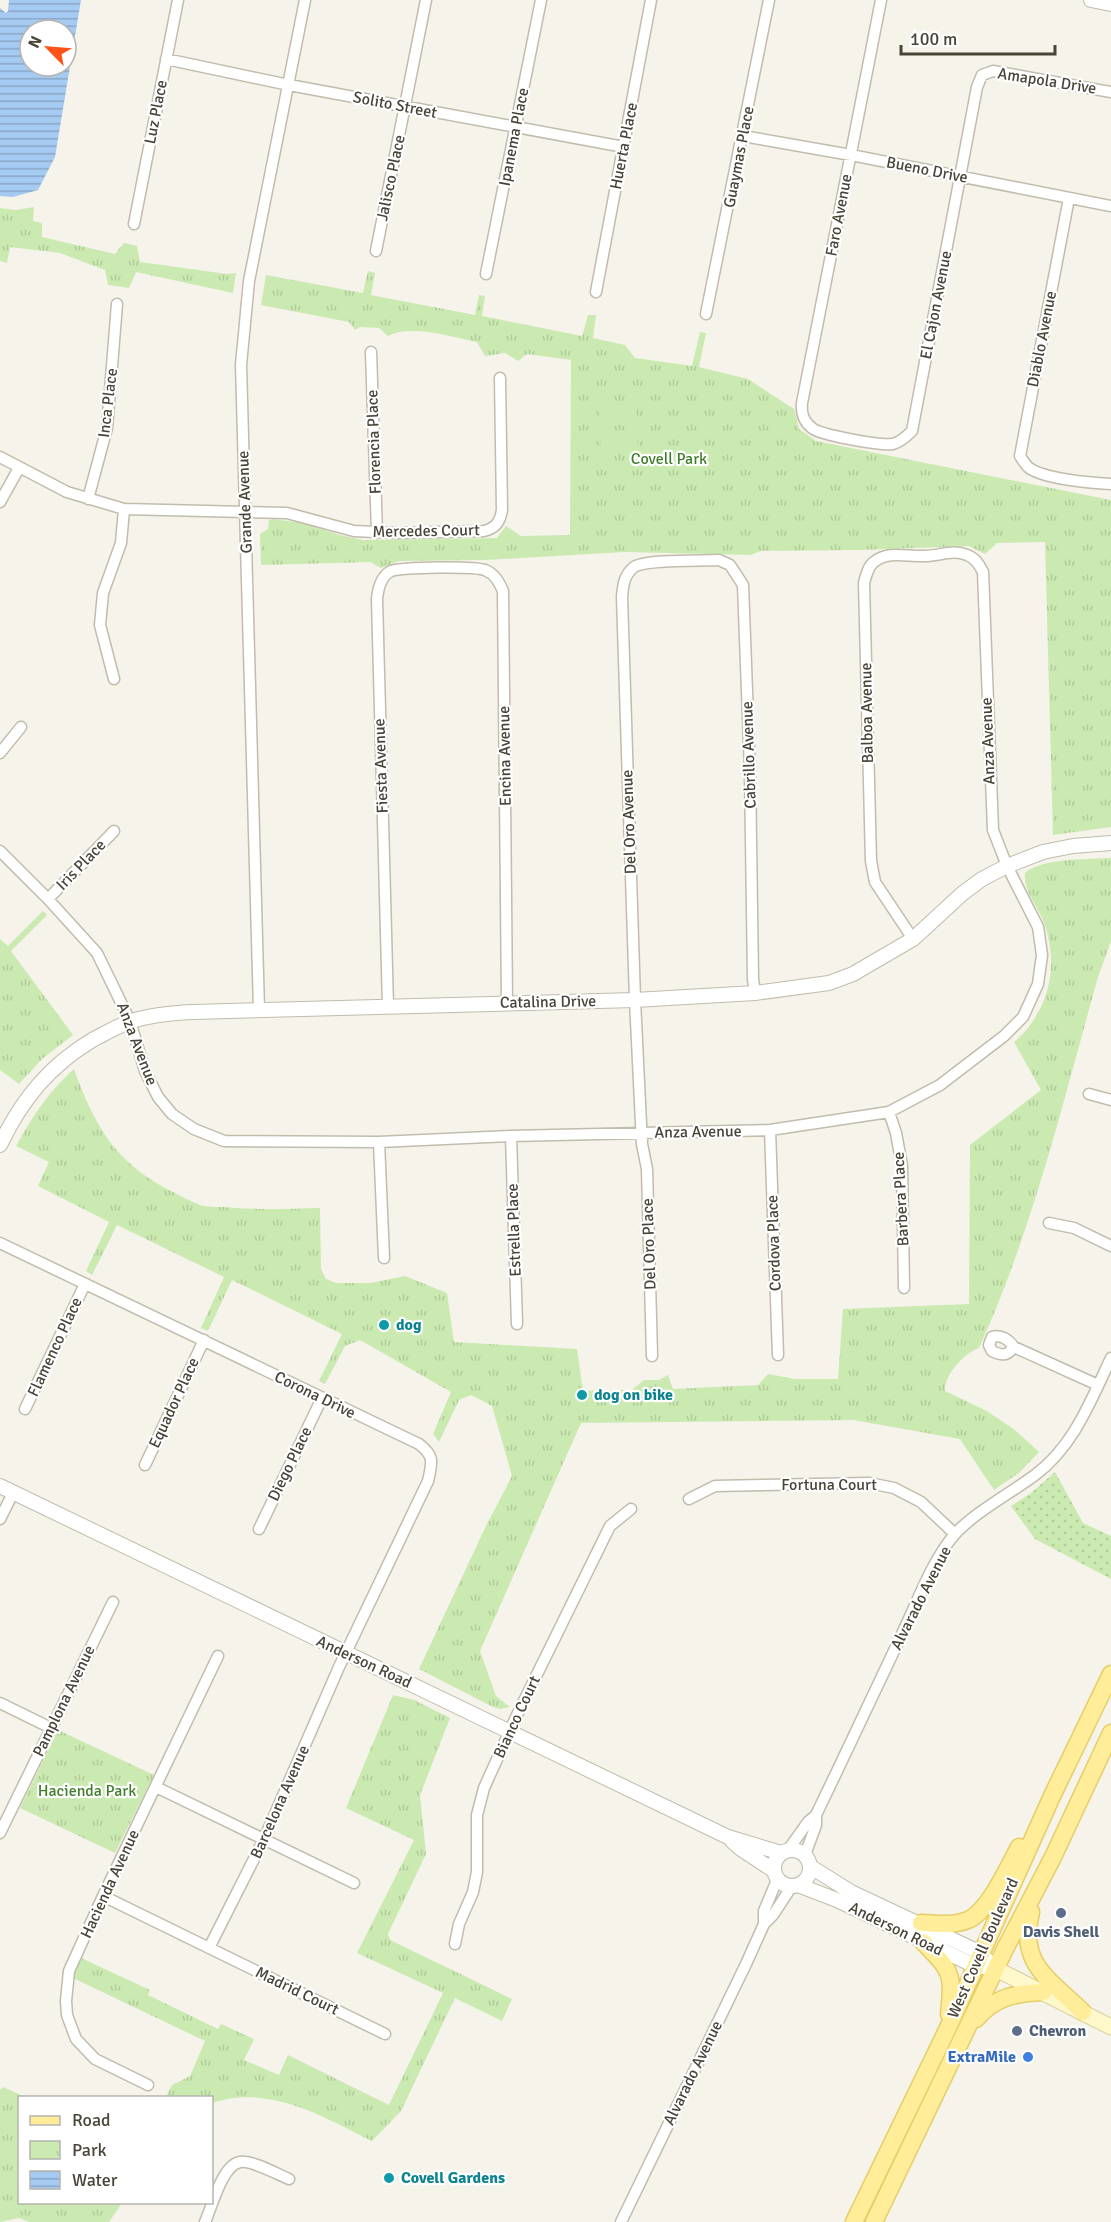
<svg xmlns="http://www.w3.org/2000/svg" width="1111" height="2222" font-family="Signika,sans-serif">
	<defs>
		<pattern id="grass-dots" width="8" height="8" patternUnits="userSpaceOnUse" patternTransform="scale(1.5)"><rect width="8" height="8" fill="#cbeab2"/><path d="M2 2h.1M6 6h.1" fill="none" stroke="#b0ca9a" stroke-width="1.8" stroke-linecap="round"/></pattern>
		<pattern id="park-tufts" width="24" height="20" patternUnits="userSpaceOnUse" patternTransform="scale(1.5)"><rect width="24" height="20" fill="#cbeab2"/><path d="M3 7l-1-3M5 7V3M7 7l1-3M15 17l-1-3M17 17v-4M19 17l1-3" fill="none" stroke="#b0ca9a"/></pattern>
		<pattern id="water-rules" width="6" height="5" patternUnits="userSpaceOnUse" patternTransform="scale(1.5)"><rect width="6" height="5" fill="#a6cbf2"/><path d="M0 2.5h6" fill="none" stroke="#89a6c5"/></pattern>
	</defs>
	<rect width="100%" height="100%" fill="#f5f3ea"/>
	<path fill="url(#grass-dots)" d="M1055,1472L1083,1523L1111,1536V1579L1035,1539L1011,1506L1031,1493Z"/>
	<path fill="url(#park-tufts)" d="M34,207L33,221L42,223V237L115,254L124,243L137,246L140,262L227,274L236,273L233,293L136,272L129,288L108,285L105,270L60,253L10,247L7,263L0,261V208L16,210Z
		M368,271L375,273L371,295L475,315L479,295L485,296L482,316L582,336L588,315H596L593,338L625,345L635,358L692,366L700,332L706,333L699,367L748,379L794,409L799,429L816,441L1111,500V827L1053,835L1045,542L997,543L985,554L969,546L860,550L760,551L751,555L625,552L485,560L399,561L381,568L370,562L261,565L260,534L268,529L269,520L273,519L303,523L340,535L363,540L497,538L506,526L521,536L570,535L571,360L527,354L518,361L505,353L485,356L477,342C452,337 411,324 388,336L379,328L360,327L355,330L349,322L261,305L266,275L363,293Z
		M1111,858V941L1098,977C1063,1102 1033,1229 979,1348C964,1353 944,1375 945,1391L987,1411L1015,1430L1039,1452L1020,1472L994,1490L960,1439L853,1420L581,1423L480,1651L496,1696L510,1707L500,1709L493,1707L419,1669L485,1528L512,1476L492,1406L471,1395L459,1400L439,1442L433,1434L451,1392L360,1340L345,1346L325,1384L319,1381L342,1334L232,1280L208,1331L201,1328L224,1277L117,1225L92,1275L86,1271L109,1222L38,1186L49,1162L16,1146C35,1113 46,1095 74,1069C95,1128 117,1165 175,1193C183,1197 192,1202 200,1205C207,1207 216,1207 223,1207C255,1210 287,1209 320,1208L321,1269L326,1279L336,1283H370L405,1276L447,1293L454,1342L577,1349L583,1391L632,1390L644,1380H659L668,1375L673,1389L758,1385L768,1374L795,1379H838L843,1309L969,1304L970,1145L1041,1090L1014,1042C1051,1011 1061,959 1041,916C1035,903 1023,888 1025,873C1041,858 1090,859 1111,858Z
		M43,911L47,915L11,951L73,1035L42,1059L19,1084L0,1070V939L8,946Z
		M393,1695L414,1700L450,1718L420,1795L426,1854L388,1934L390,1940L512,1999L502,2021L455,1998L401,2111L372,2141C322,2116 269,2084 212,2103V2098L166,2097L172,2085L190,2076L205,2041L73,1978L81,1958L150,1990L148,1995L218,2029L221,2024L254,2039L244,2060L279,2075L288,2055L389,2105L443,1993L357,1953L414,1840L346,1808Z
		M58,1730L154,1775L115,1853L20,1808Z
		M3,2087L25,2097L20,2098V2202L122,2203L109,2222H29L19,2218L0,2222V2090Z"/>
	<path fill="#cbeab2" d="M636,408L637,424L601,425L600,409Z
		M637,430L638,447L601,448V431Z"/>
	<path fill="url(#water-rules)" fill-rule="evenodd" d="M9,0H81L55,157L38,190L13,197L0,196V8L6,13L8,11ZM30,30H66V66H30Z"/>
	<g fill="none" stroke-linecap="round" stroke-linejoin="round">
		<defs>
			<path id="minor" d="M881,0L802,403C801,413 803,421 812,428C820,435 882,446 893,444C901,442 907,436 912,431L977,87L982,75L993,71L1111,92
				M166,59L289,85L624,147
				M743,136L851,155L1111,206
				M1069,198L1020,456C1022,459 1025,464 1028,467C1042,479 1092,483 1111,484
				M134,224L178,0
				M376,251L426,0
				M486,274L541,0
				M596,292L651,0
				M706,314L769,0
				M371,352L377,533
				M0,457L67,492L124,509L287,513L354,531L397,533L484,531C496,528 500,522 502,510L500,378
				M88,499L107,428L117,304
				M0,502L19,468
				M114,679L100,625L103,593L121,543L124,509
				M0,753L21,727
				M0,851L48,899L97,953L130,1021L145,1071L158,1097L172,1114L194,1129L224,1141L379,1142L511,1136L770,1130L889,1112L940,1085L1004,1036L1023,1017L1038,984L1042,955L1038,927L1007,866L993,830L983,572C979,564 975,558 967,555C953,549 939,556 925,556C908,557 888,550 874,562C868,566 866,576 864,583L871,861L875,882L913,939
				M48,899L114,831
				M388,1006L377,599C378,589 381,576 391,571C404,567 473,566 485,570C495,574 499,582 503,591L507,1002
				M259,1010L241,365L249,281L305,0
				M1089,1094L1111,1100
				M889,1112L896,1133L902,1166L904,1288
				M770,1130L778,1355
				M511,1136L517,1324
				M379,1142L384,1258
				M1049,1223L1074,1228L1111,1246
				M0,1243L419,1444C435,1456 432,1463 428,1481L339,1667L264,1839L209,1948
				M1014,1347C1007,1356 1002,1356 992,1351L989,1345L992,1337C1001,1334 1009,1340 1014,1347L1098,1385
				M652,1356L647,1169L642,1144L635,1000L622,597C623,585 624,575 634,567C645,559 702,561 719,560L730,565L743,585L750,771L753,979L755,993
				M25,1409L85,1284
				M145,1465L204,1340
				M689,1499L715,1486L869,1483L894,1488L921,1502L955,1534
				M0,1519L13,1493
				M259,1529L322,1398
				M0,1703L51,1728
				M156,1787L354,1883
				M0,1833L113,1602
				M788,1850L808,1822L816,1815
				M805,1855L816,1825V1815C845,1755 873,1695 902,1634C917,1603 932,1560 955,1534C975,1512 1011,1493 1035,1475C1074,1446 1091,1400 1111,1358
				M103,1896L385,2034
				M764,1924L773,1915L792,1886
				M455,1944L459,1924L473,1892L477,1872V1815L484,1788L517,1715L610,1526L631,1509
				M148,2085L95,2059L76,2039L67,2015L66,2001L69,1971L103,1896L218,1656
				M205,2222C212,2207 222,2165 240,2162C252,2160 277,2174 289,2179
				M621,2222L746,1964L764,1924V1911L777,1880"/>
			<path id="tertiary" d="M1091,0L1111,4
				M0,1145C22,1099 50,1065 94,1039C106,1033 119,1025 132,1021C151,1015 172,1013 192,1012L635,1000L755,993L829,983L853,974L913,939L963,893L982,879L1007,866L1043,852L1073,846L1111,843
				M0,1486L728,1837L781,1853
				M732,1841L741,1849L773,1870
				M774 1868a18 18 0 1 1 36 0a18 18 0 1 1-36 0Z
				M811,1867L851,1892L981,1953L988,1961
				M798,1885L837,1900L975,1966L985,1967"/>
			<path id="secondary" d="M996,1969L1111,2027"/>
			<path id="primary" d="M1031,1912C1018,1964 1049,1979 1083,2012
				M921,1923C936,1924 954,1926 968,1920C989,1911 1008,1867 1019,1847
				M923,1942C951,1971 954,1972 949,2014
				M976,2019C995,1997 1015,1993 1043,1992
				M854,2222L947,2030L1052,1796L1111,1674
				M874,2222L1005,1949L1053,1857L1111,1733"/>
		</defs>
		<use href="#minor" stroke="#c1bcac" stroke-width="13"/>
		<use href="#tertiary" stroke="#c1bcac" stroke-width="16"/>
		<use href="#secondary" stroke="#d6cc99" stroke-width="17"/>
		<use href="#primary" stroke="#e6cd67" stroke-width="19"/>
		<use href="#minor" stroke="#fff" stroke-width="10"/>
		<use href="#tertiary" stroke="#fff" stroke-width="14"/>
		<use href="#secondary" stroke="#fff8ca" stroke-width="15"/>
		<use href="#primary" stroke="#ffed99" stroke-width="16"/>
	</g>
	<g fill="#0f9aa8" stroke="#fff" stroke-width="2">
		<circle cx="384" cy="1325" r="6"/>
		<circle cx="582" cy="1395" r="6"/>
		<circle cx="389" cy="2178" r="6"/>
	</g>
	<g fill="#5c6f8a" stroke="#fff" stroke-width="2">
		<circle cx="1061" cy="1913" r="6"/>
		<circle cx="1017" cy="2031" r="6"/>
	</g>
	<circle fill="#3f7fe0" stroke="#fff" stroke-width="2" cx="1028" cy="2057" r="6"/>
	<g text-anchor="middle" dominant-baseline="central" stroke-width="4.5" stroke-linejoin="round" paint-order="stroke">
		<g font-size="16" fill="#494438" stroke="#fff">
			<text transform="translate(1047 81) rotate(9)">Amapola Drive</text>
			<text transform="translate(395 105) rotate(11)">Solito Street</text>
			<text transform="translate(156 112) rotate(-79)">Luz Place</text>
			<text transform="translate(514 137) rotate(-79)">Ipanema Place</text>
			<text transform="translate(624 146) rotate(-79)">Huerta Place</text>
			<text transform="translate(739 157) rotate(-79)">Guaymas Place</text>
			<text transform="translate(927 170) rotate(11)">Bueno Drive</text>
			<text transform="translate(391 178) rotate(-78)">Jalisco Place</text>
			<text transform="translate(839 215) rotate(-79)">Faro Avenue</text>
			<text transform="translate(936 305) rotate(-79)">El Cajon Avenue</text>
			<text transform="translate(1042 339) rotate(-79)">Diablo Avenue</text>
			<text transform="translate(108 403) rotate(-83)">Inca Place</text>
			<text transform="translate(374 442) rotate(-92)">Florencia Place</text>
			<text transform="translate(245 502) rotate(-92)">Grande Avenue</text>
			<text transform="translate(426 531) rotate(-1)">Mercedes Court</text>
			<text transform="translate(867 713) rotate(-91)">Balboa Avenue</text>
			<text transform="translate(988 741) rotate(-92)">Anza Avenue</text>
			<text transform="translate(749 755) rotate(-92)">Cabrillo Avenue</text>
			<text transform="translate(505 756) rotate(-91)">Encina Avenue</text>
			<text transform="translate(381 766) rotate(-92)">Fiesta Avenue</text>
			<text transform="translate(629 822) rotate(-92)">Del Oro Avenue</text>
			<text transform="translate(81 865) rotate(-46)">Iris Place</text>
			<text transform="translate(548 1002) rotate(-1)">Catalina Drive</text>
			<text transform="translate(137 1044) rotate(69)">Anza Avenue</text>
			<text transform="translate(698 1132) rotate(-1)">Anza Avenue</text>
			<text transform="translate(901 1199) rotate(-93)">Barbera Place</text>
			<text transform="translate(514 1230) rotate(-92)">Estrella Place</text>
			<text transform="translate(774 1243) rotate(-92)">Cordova Place</text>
			<text transform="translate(649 1244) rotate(-92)">Del Oro Place</text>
			<text transform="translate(55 1347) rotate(-65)">Flamenco Place</text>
			<text transform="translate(315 1395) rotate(26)">Corona Drive</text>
			<text transform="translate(174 1403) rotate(-65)">Equador Place</text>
			<text transform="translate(290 1464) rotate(-64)">Diego Place</text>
			<text x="829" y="1485">Fortuna Court</text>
			<text transform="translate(921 1598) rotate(-63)">Alvarado Avenue</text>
			<text transform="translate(364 1662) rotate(25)">Anderson Road</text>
			<text transform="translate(64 1701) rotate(-64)">Pamplona Avenue</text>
			<text transform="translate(517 1717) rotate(-65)">Bianco Court</text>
			<text transform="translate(280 1802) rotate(-66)">Barcelona Avenue</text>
			<text transform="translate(110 1884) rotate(-65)">Hacienda Avenue</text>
			<text transform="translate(896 1929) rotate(26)">Anderson Road</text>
			<text transform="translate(983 1948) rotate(-66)">West Covell Boulevard</text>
			<text transform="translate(297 1991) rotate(26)">Madrid Court</text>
			<text transform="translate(693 2073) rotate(-64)">Alvarado Avenue</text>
		</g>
		<g font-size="16" fill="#407d29" stroke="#fff">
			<text x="669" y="459">Covell Park</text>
			<text x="87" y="1791">Hacienda Park</text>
		</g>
		<g font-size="16" font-weight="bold" fill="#0d838f" stroke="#fff" text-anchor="start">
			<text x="396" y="1325">dog</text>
			<text x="594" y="1395">dog on bike</text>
			<text x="401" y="2178">Covell Gardens</text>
		</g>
		<g font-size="16" font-weight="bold" fill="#4e5e75" stroke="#fff">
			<text x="1061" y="1932">Davis Shell</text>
			<text x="1029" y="2031" text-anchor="start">Chevron</text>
		</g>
		<g font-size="16" font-weight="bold" fill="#366cbe" stroke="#fff" text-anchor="end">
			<text x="1016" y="2057">ExtraMile</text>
		</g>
	</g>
	<rect x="18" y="2096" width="195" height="108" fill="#ffffff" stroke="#b6b4af" stroke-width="1.5"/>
	<rect x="30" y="2116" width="30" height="9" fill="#ffed99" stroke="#b6b4af" stroke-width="1.5"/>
	<text x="72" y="2126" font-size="18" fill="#494438">Road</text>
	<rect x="30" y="2141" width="30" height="18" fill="url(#park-tufts)" stroke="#b6b4af" stroke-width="1.5"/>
	<text x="72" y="2156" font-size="18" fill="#494438">Park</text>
	<rect x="30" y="2171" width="30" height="18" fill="url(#water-rules)" stroke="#b6b4af" stroke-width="1.5"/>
	<text x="72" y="2186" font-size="18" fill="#494438">Water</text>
	<g transform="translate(48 48) rotate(295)"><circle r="28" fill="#ffffff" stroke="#b6b4af" stroke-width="1.5"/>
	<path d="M0-4.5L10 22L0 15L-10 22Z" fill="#fd5319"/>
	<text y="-9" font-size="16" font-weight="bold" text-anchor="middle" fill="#494438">N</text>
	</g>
	<path d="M901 45v9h154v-9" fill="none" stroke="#494438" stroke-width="3"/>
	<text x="910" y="45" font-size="18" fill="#494438" stroke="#ffffff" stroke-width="4.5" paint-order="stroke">100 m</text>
</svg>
